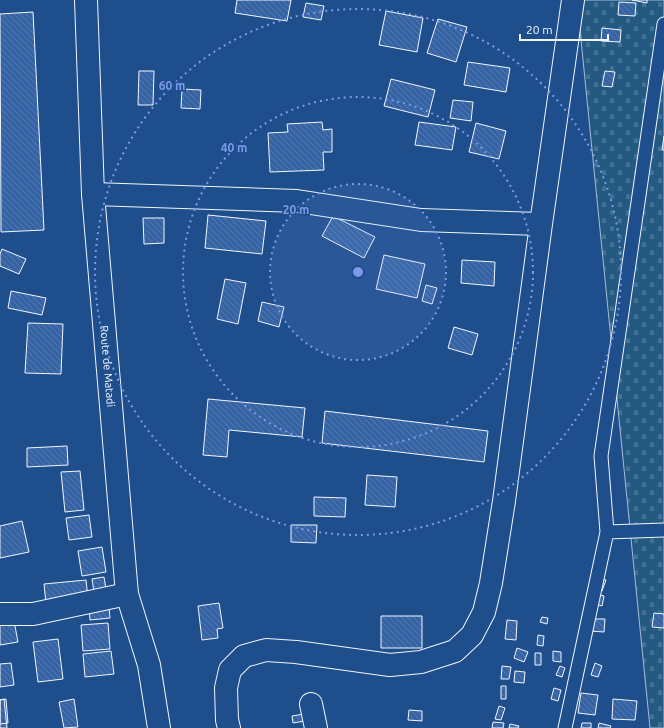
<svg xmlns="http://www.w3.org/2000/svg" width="664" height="728" font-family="Ubuntu,sans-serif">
	<defs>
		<pattern id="cemetery-stones" width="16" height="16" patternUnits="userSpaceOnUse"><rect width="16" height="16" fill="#245a82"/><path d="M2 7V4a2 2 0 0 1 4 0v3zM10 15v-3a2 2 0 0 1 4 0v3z" fill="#447295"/></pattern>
		<pattern id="building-back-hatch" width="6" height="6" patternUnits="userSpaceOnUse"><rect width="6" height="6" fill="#3563a3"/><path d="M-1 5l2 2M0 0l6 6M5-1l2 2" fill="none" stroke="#537ab1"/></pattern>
	</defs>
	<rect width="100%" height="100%" fill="#1f4e8c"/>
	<path fill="url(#cemetery-stones)" stroke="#a8bbd7" d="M577,0H664V728H650Z"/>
	<path fill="url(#building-back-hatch)" stroke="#f2f6ff" d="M237,0H291L287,21L235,13Z
		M632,0H647V3Z
		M619,2L636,3L635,16L618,15Z
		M306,3L324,6L321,20L303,17Z
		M386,11L423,18L417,52L379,45Z
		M33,12L44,230L1,232L0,14Z
		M438,19L467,27L456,62L427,53Z
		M602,28L621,30L620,42L601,41Z
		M468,62L510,68L506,92L464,85Z
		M139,71H154L153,105H138Z
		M605,71L615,72L612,87L602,86Z
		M391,79L435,90L428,117L384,106Z
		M182,89L201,90L200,109L181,108Z
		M453,100L473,102L471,121L450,118Z
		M322,122L323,130L332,129V152H323L324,170L270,172L268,133L288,132L287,124Z
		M419,122L456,127L452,150L415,145Z
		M476,123L506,131L499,159L469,152Z
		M664,136V150H662Z
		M208,215L266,221L262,254L205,248Z
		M333,216L375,237L364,258L322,236Z
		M143,218H164V243L144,244Z
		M2,249L26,259L19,274L0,266V254Z
		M384,255L425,264L417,298L376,289Z
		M462,260L495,262L494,286L461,283Z
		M225,279L246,283L238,324L217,319Z
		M426,285L437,288L432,304L422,301Z
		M11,291L46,298L42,315L8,308Z
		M262,302L284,307L279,327L258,321Z
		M28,323L63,324L61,374L25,373Z
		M454,327L478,334L472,355L448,348Z
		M208,399L305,408L302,437L229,430L227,457L203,455Z
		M325,411L488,431L484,462L322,443Z
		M67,446L68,465L27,467V448Z
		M80,471L84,510L65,512L61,472Z
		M367,475L397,477L395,507L365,505Z
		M314,497L346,498L345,517L314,516Z
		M89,515L92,537L69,540L66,518Z
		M22,521L29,552L0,558V526Z
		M291,525H317L316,543L291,542Z
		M102,547L106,572L82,576L78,551Z
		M104,577L106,589L94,592L92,579Z
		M595,577L606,580L602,591L592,587Z
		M86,580L88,598L46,603L44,584Z
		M588,591L604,596L602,606L586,601Z
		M219,603L223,628L217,629L218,638L202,640L198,606Z
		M109,606L110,618L90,620L89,607Z
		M654,613L664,614V628L652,627Z
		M381,616H422V648H381Z
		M542,617L548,618L547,624L540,622Z
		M591,619H605L604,632L590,631Z
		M507,620L517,621L516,640L505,639Z
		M14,621L18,642L0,645V623Z
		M108,623L110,649L83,651L81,625Z
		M538,635L544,636L543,646L537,645Z
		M58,639L63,679L38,682L33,642Z
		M517,648L528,652L524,662L514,658Z
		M111,651L114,674L85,677L83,654Z
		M553,651L561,652V662L553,661Z
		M535,653H541V665H535Z
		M11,663L14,685L0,687V664Z
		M595,663L602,666L598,677L591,675Z
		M502,666L511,667L509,679H501Z
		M560,666L565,668L562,677L556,675Z
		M515,671L525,672L524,683L514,682Z
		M501,686H506V699H501Z
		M554,688L561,690L558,701L551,699Z
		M581,693L598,695L595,715L578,713Z
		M4,699L7,728H0V700Z
		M6,699L8,723L0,724V700Z
		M74,699L78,727L64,728L59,702Z
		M613,699L637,701L635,720L612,719Z
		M499,706L505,708L501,720L495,719Z
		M409,710L422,711V721L408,720Z
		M304,714L305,721L293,723L292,716Z
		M493,722L504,723L503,728H492Z
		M582,723H591V728H581Z
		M599,723L611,726L610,728H598Z
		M510,724L519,726L518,728H509Z"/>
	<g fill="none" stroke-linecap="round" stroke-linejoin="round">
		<defs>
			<path id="lane" d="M607,532L664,530
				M565,728L607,532L601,456L664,24"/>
			<path id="street" d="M93,194L297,201L421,220L541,224
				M0,614H33L127,594
				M311,704L316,728
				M229,728L227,720L226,688L230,670L244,656L266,650L296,652L390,665L421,662L455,651L472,635L484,612L491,583L504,501L541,224L573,0"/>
			<g id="highway">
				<path id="s1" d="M86,0L93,194L127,594L149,665L159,728"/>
			</g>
		</defs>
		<use href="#lane" stroke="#f2f6ff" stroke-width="15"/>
		<use href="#street" stroke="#f2f6ff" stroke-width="24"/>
		<use href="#highway" stroke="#f2f6ff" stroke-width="24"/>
		<use href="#lane" stroke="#1f4e8c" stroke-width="13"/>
		<use href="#street" stroke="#1f4e8c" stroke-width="22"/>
		<use href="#highway" stroke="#1f4e8c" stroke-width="22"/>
	</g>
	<circle cx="358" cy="272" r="88" fill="#7d9aea" fill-opacity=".12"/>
	<g fill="none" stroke="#7d9aea" stroke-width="2" stroke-dasharray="2 4">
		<circle cx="358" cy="272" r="88"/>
		<circle cx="358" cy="272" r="175"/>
		<circle cx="358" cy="272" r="263"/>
	</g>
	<g text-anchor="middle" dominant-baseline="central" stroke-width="3" stroke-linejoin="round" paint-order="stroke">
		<g font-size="11" fill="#f2f6ff" stroke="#1f4e8c">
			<text stroke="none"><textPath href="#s1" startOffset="367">Route de Matadi</textPath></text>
		</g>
	</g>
	<circle cx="358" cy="272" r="6" fill="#7d9aea" stroke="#1f4e8c" stroke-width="2"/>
	<g font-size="12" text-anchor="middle" font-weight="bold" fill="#7d9aea" stroke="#1f4e8c" stroke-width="3" stroke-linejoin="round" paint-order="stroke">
		<text x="172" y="90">60 m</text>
		<text x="234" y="152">40 m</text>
		<text x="296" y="214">20 m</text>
	</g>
	<path d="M520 34v6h88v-6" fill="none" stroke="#f2f6ff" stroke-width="2"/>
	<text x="526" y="34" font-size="12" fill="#f2f6ff" stroke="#1f4e8c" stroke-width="3" paint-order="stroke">20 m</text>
</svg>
